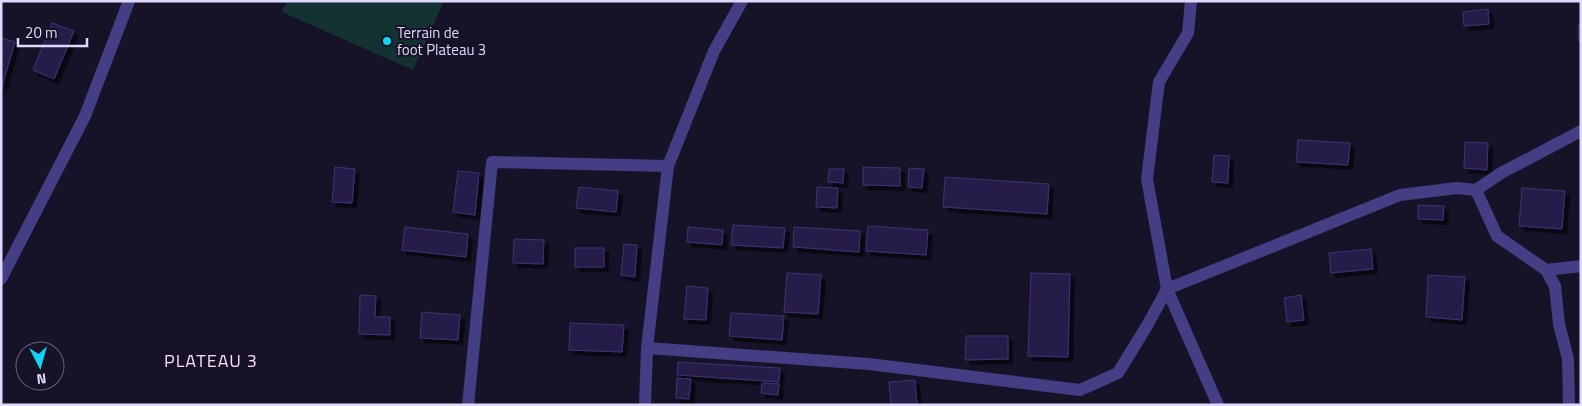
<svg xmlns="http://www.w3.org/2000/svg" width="1582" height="406" font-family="'Titillium Web',sans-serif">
	<defs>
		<filter id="shadow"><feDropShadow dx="4.5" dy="4.5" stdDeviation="0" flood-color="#0009"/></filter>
	</defs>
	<rect width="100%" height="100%" fill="#161228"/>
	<path fill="#153232" d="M287,1H444L413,70L282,12Z"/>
	<path fill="#281f48" stroke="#413273" filter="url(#shadow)" d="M1488,9L1489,24L1464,26L1463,12Z
		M52,23L74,31L54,79L33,70Z
		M1578,25H1581V41H1579Z
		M1,38L15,42L1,90Z
		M1298,140L1350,143L1348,165L1296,162Z
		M1465,142L1488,143L1487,170L1464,168Z
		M1214,155L1229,156L1228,183L1212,182Z
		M335,167L355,169L352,203L332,202Z
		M863,167L900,168V186L863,185Z
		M909,168L924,169L922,188L908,187Z
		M829,169H844L843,183L828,182Z
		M458,171L479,173L475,215L453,212Z
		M945,177L1049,184L1047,214L943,207Z
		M579,187L618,191L616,212L576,208Z
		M817,187L838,188L837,208L816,207Z
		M1522,188L1565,191L1562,229L1519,226Z
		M1418,205L1444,206L1443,220L1418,219Z
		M733,225L785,228L783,248L731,245Z
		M868,226L928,230L926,255L866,251Z
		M405,227L468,234L466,257L402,250Z
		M688,227L723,230L722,245L687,242Z
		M794,227L860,231L859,252L793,247Z
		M514,239L544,240L543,264L513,263Z
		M624,244L637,245L635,277L621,275Z
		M575,248H604V267H575Z
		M1371,249L1373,269L1331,273L1329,253Z
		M787,273L821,275L818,314L784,312Z
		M1031,273L1070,274L1068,357L1028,356Z
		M1428,275L1465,277L1462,320L1426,317Z
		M687,286L708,288L706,320L684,319Z
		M360,295L376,296L375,317H390V335L359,334Z
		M1301,295L1304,320L1287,322L1284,298Z
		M422,312L460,315L458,340L420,338Z
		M731,313L784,316L782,340L729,336Z
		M570,323L624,325L622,352L569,350Z
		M966,336H1008V359L965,360Z
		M678,362L780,368L779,382L677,375Z
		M677,378L691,379L689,399L676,398Z
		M915,380L917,405H891L889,382Z
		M762,383L779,384L778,395L761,393Z"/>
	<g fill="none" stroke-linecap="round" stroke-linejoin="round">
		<path stroke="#443f84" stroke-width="12" d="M1191,1L1188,33L1159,82L1147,179L1167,289L1218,405
			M1476,190L1497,236L1546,270L1555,286L1559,324L1568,359L1569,405
			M1546,270L1581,266
			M1,279L85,116L129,1
			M647,348L869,364L1080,390L1118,373L1148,324L1167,289L1400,195L1457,188L1476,190L1501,173L1581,131
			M468,405L492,162L668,166
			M645,405L647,348L668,166L714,51L742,1"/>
	</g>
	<circle fill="#11d5f3" stroke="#161228" stroke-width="2" cx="387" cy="41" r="5"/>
	<g text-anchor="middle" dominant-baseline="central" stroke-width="4" stroke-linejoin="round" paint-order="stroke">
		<g font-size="15" fill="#dfdafd" stroke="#161228" text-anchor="start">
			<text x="397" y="32">Terrain de<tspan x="397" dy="17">foot Plateau 3</tspan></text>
		</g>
		<g font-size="18" letter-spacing="1" fill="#fddcf0" stroke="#161228">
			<text x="211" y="360">PLATEAU 3</text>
		</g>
	</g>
	<rect width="1582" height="406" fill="none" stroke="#dfdafd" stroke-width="5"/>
	<g transform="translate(40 366) rotate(174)"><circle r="24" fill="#161228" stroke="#66627d"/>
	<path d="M0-4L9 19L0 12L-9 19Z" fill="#11d5f3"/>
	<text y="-8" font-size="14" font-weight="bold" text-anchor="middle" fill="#dfdafd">N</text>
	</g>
	<path d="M18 38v8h69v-8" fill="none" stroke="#dfdafd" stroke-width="2.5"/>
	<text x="25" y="38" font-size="15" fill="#dfdafd" stroke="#161228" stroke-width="4" paint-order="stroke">20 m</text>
</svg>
